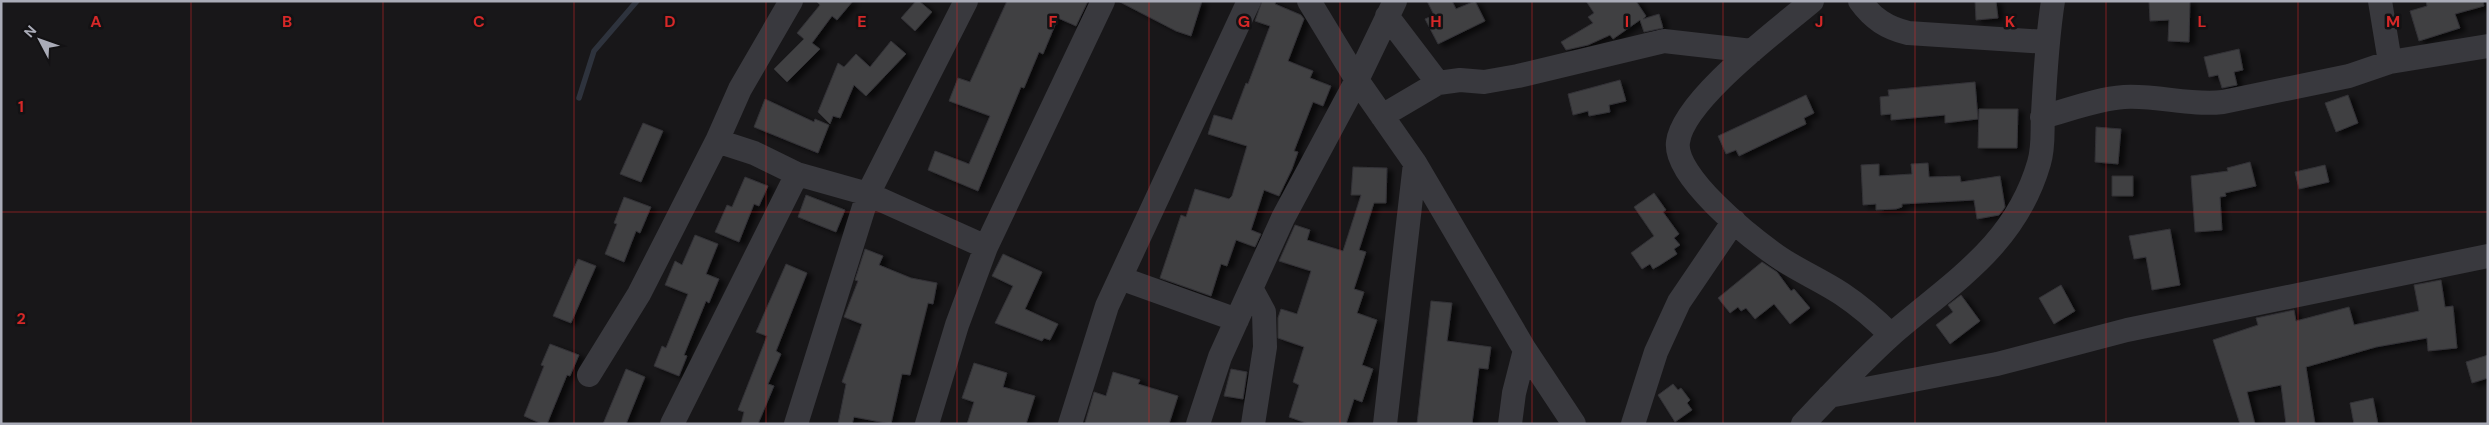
<svg xmlns="http://www.w3.org/2000/svg" width="2489" height="425" font-family="'DM Sans',sans-serif">
	<defs>
		<filter id="shadow"><feDropShadow dx="5.5" dy="3" stdDeviation="2.5" flood-color="#0009"/></filter>
	</defs>
	<rect width="100%" height="100%" fill="#181719"/>
	<g fill="none" stroke-linecap="round" stroke-linejoin="round">
		<path stroke="#2e333d" stroke-width="5.5" d="M579,98L594,51L637,1"/>
	</g>
	<path fill="#3f3f43" stroke="#323135" filter="url(#shadow)" d="M816,1H853L837,20L832,16L812,43L820,49L787,82L774,69L804,39L797,33L820,5Z
		M916,1H919L932,12L915,31L901,18Z
		M1007,1H1088L1076,26L1058,18L1043,54L1039,52L1024,88L1021,87L978,191L928,170L935,151L969,164L990,116L949,101L958,78L970,82Z
		M1118,1H1202L1191,36L1176,31Z
		M1262,1H1276L1275,4L1301,15L1304,19L1288,61L1313,71L1310,78L1331,86L1323,106L1313,102L1294,151L1298,152L1292,169L1279,196L1264,190L1251,230L1261,234L1255,247L1236,240L1227,266L1221,264L1211,296L1160,278L1181,215L1186,217L1195,189L1229,199L1232,196L1247,146L1208,134L1214,115L1232,120L1246,83L1248,84L1270,26L1255,21Z
		M1427,1H1452L1456,9L1475,1L1485,21L1438,44L1425,19L1434,15Z
		M1586,1H1636L1646,16L1643,19L1659,14L1663,28L1644,32L1640,20L1613,39L1610,35L1588,45L1566,50L1561,42L1593,23L1588,17L1594,13Z
		M1975,1H1996L1998,18L1976,20Z
		M2149,1H2190L2189,42L2168,41L2169,20L2150,21Z
		M2426,1H2483L2484,6L2455,14L2460,28L2419,41L2410,11L2427,6Z
		M891,41L906,54L866,96L854,85L840,118L833,116L830,124L818,112L838,63L844,67L856,54L870,67Z
		M2239,49L2243,70L2234,72L2237,85L2222,88L2218,75L2209,77L2204,57Z
		M1620,80L1626,101L1609,105L1610,112L1589,116L1588,111L1573,115L1568,94Z
		M1975,82L1978,119L1945,123V115L1891,120V114L1881,115L1880,97L1889,96L1888,90Z
		M1806,95L1814,113L1804,118L1806,124L1739,156L1736,150L1726,154L1718,136Z
		M2348,95L2358,123L2336,132L2325,103Z
		M765,99L814,122L815,119L829,125L818,153L754,127Z
		M1979,109H2018L2017,148H1978Z
		M643,123L663,131L641,182L620,174Z
		M2096,127L2121,129L2118,164L2095,162Z
		M2250,162L2256,186L2225,193L2226,196L2220,197L2222,230L2195,232L2191,176L2228,171L2227,168Z
		M1928,163L1929,177L1960,176L1961,182L2000,176L2005,207L2003,210L1999,215L1977,219L1974,200L1902,204V207L1896,209L1876,210V204L1863,205L1861,165L1879,164V176L1912,174L1911,164Z
		M2325,165L2329,182L2299,189L2295,172Z
		M1353,167L1387,168L1386,203H1374L1359,250L1366,252L1354,289L1364,292L1357,313L1377,320L1362,365L1373,369L1362,402L1354,399L1346,424H1309L1289,417L1299,385L1293,382L1304,347L1278,338V318L1281,309L1297,314L1311,271L1279,261L1295,225L1310,230L1307,240L1343,251L1361,195H1351Z
		M2112,176H2133V196H2112Z
		M745,177L768,186L759,206L754,204L739,242L715,232L727,205L732,207Z
		M1654,193L1666,210L1663,212L1679,234L1674,238L1680,245L1674,249L1677,254L1660,265L1653,269L1650,264L1642,269L1631,253L1654,236L1634,207Z
		M806,195L845,210L836,232L798,217Z
		M624,197L651,207L640,233L636,231L624,262L605,254L617,224L614,223Z
		M2170,229L2180,285L2152,290L2146,257L2134,259L2129,236Z
		M695,235L718,244L706,274L719,279L709,303L706,301L684,355L687,356L679,376L654,366L662,346L666,348L688,294L665,285L675,261L682,265Z
		M865,249L883,256L879,265L911,278L937,283L933,304L928,303L910,375L902,374L891,424L854,417L852,424H838L846,384L842,382L862,324L844,317L858,281L855,280Z
		M1003,254L1042,272L1025,309L1058,324L1050,340L1044,338L1042,341L995,323L1013,286L992,276Z
		M578,259L596,266L571,323L553,316Z
		M1762,262L1777,272L1791,291L1794,289L1810,308L1790,324L1774,304L1755,319L1746,308L1741,311L1738,307L1730,313L1718,298Z
		M786,264L807,273L776,351L781,354L768,384L774,386L758,424H741L744,412L738,410L767,336L756,332Z
		M2441,280L2445,307L2453,306L2457,348L2428,351L2427,338L2376,347L2306,367L2315,424H2286L2281,385L2247,392L2255,424H2240L2213,340L2258,325L2256,318L2294,310L2296,321L2349,307L2354,325L2419,311L2414,285Z
		M2061,285L2075,311L2054,324L2039,298Z
		M1961,295L1980,321L1950,344L1936,325L1953,312L1948,305Z
		M1431,301L1452,303L1447,341L1491,347L1488,369L1479,368L1472,424H1417Z
		M550,344L579,355L570,376L567,375L547,424H542L524,416L544,366L541,365Z
		M2488,355V378L2472,383L2466,362Z
		M974,363L1007,373L1003,387L1035,396L1026,424H967L974,402L962,398Z
		M626,369L645,377L626,424H603Z
		M1231,369L1247,372L1243,399L1224,396Z
		M1113,372L1140,380L1138,384L1178,396L1169,424L1085,423L1094,392L1106,396Z
		M1673,384L1678,390L1681,388L1690,400L1687,403L1692,410L1675,422L1658,395Z
		M2373,398L2378,424H2354L2350,403Z"/>
	<g fill="none" stroke-linecap="round" stroke-linejoin="round">
		<path stroke="#39393e" stroke-width="24" d="M1309,1L1357,80L1415,163L1525,350L1574,424
			M1812,1C1779,29 1683,100 1678,142C1673,176 1750,237 1777,256C1797,270 1821,280 1842,294C1860,306 1876,320 1891,335
			M1860,1C1873,19 1887,28 1908,33L2047,42
			M2380,1L2390,62
			M1387,16L1438,83
			M1382,116L1438,83L1460,80L1484,82L1518,76L1664,41L1752,51
			M2042,117C2069,110 2096,99 2124,97C2158,95 2190,106 2223,102L2349,76L2390,62L2488,46
			M797,174L868,194L986,247
			M1120,278L1237,320
			M1252,290L1264,312L1265,347L1253,424
			M589,375L639,294L717,141
			M1829,396L1997,364L2127,330L2488,256
			M672,424L797,174L754,153L717,141L740,89L791,1
			M796,424L868,194L966,1
			M927,424L957,325L986,247L1103,1
			M1070,424L1107,306L1249,1
			M1198,424L1220,357L1283,218L1357,80L1395,1
			M1385,424L1415,163
			M1510,424L1514,393L1525,350
			M1633,424L1656,352L1679,302L1734,221
			M1803,424C1832,393 1860,363 1891,335C1952,282 2015,246 2039,163C2044,147 2042,131 2043,114C2045,76 2047,39 2053,1"/>
	</g>
	<path fill="none" stroke="#d62828" stroke-width="1" stroke-opacity="0.55" d="M191,1V424M383,1V424M574,1V424M766,1V424M957,1V424M1149,1V424M1340,1V424M1532,1V424M1723,1V424M1915,1V424M2106,1V424M2298,1V424M1,212H2488"/>
	<g font-size="16" text-anchor="middle" font-weight="bold" fill="#d62828" stroke="#131214" stroke-width="5" stroke-linejoin="round" paint-order="stroke">
		<text x="96" y="27">A</text>
		<text x="287" y="27">B</text>
		<text x="479" y="27">C</text>
		<text x="670" y="27">D</text>
		<text x="862" y="27">E</text>
		<text x="1053" y="27">F</text>
		<text x="1244" y="27">G</text>
		<text x="1436" y="27">H</text>
		<text x="1627" y="27">I</text>
		<text x="1819" y="27">J</text>
		<text x="2010" y="27">K</text>
		<text x="2202" y="27">L</text>
		<text x="2393" y="27">M</text>
		<text x="21" y="112">1</text>
		<text x="21" y="324">2</text>
	</g>
	<rect width="2489" height="425" fill="none" stroke="#aaacb8" stroke-width="5"/>
	<g transform="translate(40 40) rotate(311)" stroke="#131214" stroke-width="4" paint-order="stroke">
	<path d="M0-4L9 19L0 12L-9 19Z" fill="#aaacb8"/>
	<text y="-8" font-size="14" font-weight="bold" text-anchor="middle" fill="#aaacb8">N</text>
	</g>
</svg>
